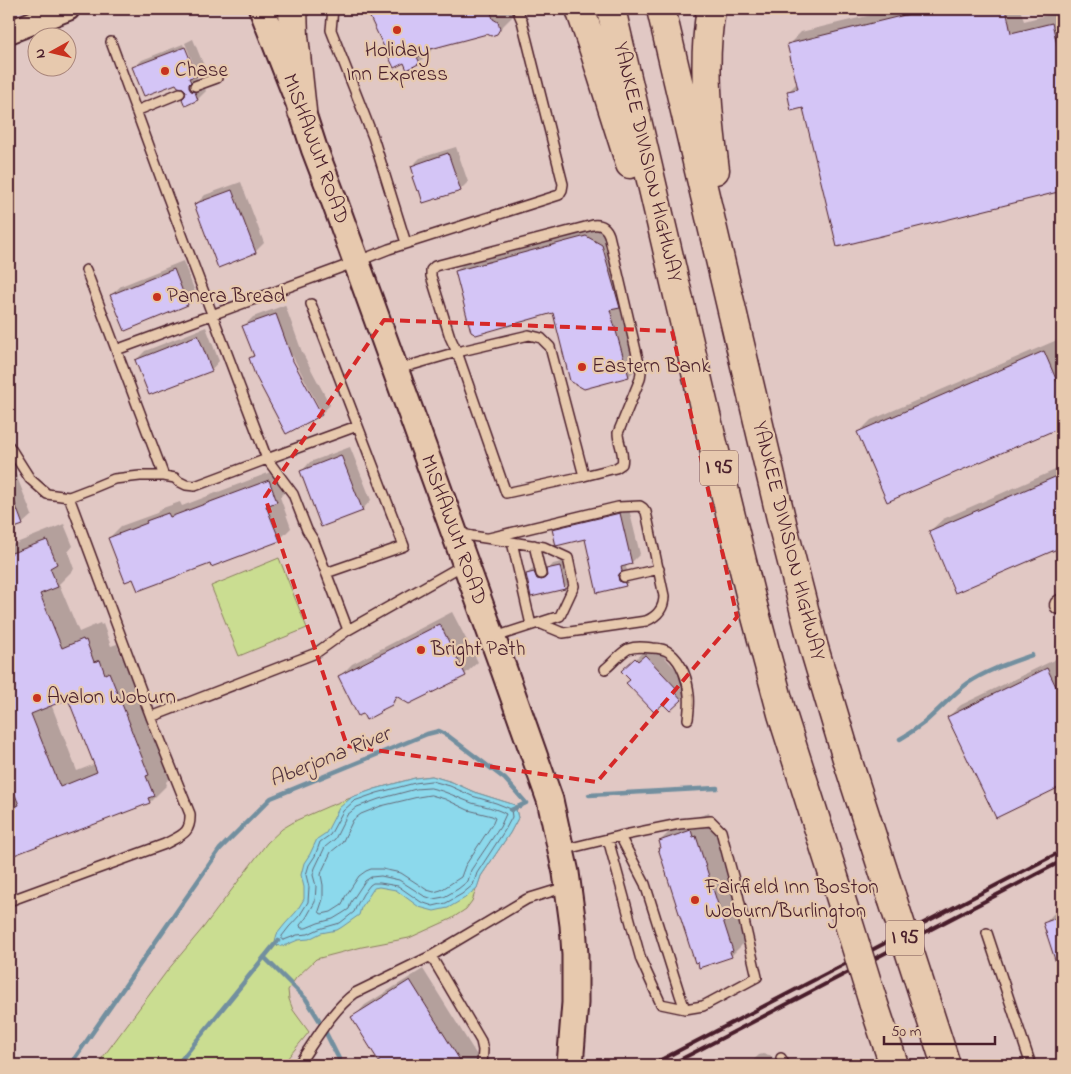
<svg xmlns="http://www.w3.org/2000/svg" width="1071" height="1074" font-family="'Indie Flower',sans-serif">
	<rect width="100%" height="100%" fill="#e1c8c4"/>
	<filter id="ink" filterUnits="userSpaceOnUse"><feTurbulence type="fractalNoise" baseFrequency=".02" numOctaves="2"/><feDisplacementMap in="SourceGraphic" scale="10" xChannelSelector="R" yChannelSelector="G"/><feConvolveMatrix kernelMatrix="1 2 1 2 8 2 1 2 1" color-interpolation-filters="sRGB"/></filter>
	<g filter="url(#ink)">
		<path fill="#cadd91" stroke="#8a7e5e" d="M279,558L307,628L239,656L211,586Z
			M432,776L452,782L474,792L515,805L518,818L510,833L481,876L472,901L466,909L451,919L409,938L362,947L316,959L296,978L288,990L289,999L293,1010L309,1032L282,1065H97L167,971L203,928L267,843L282,829L297,820L329,806L375,789L415,778Z"/>
		<path fill="#8cd9ec" stroke="#728f9f" d="M432,776L452,782L474,792L515,805L518,818L510,833L481,876L477,888L465,898L448,908L434,911L419,907L396,890L379,887L374,888L361,908L359,915L342,927L337,930L321,933L309,939L298,940L286,945L282,946L274,945L277,934L285,924L296,912L304,899V887L301,875L304,863L310,854L317,839L326,833L339,808L352,797L375,789L415,778Z"/>
		<path fill="#0003" fill-rule="evenodd" d="M368,9H513L514,13L512,17L496,33L487,32L435,47L420,62H405L394,66Z
			M896,9H1020L1024,21L1062,11V190L838,245L803,106L788,92L798,82L789,44L801,32Z
			M193,39L204,66L198,72L197,75V79L199,83L203,84L206,91L198,99L177,82L134,68L142,60L183,44L195,75L197,73L185,43Z
			M456,147L468,182L460,190L415,175L412,166L420,158Z
			M241,182L264,243L255,252L196,204L205,195Z
			M595,227L611,236L628,297L620,305L638,367L629,376L553,312L456,271L465,262Z
			M183,261L196,294L187,304L111,295L121,286Z
			M285,305L302,352L330,405L321,414L286,432L257,375L250,358L254,354L244,326L253,317ZM292,355L322,413H319L289,356Z
			M206,327L219,361L211,370L136,360L145,351Z
			M1057,340L1062,353V426L888,500L859,432L871,420Z
			M350,447L371,500L362,510L301,472L310,462Z
			M13,467L32,515L22,524L9,529V468Z
			M1062,467V545L956,591L930,531L943,519Z
			M281,468L288,489L280,497L291,528L279,540L211,562L134,577L109,538L121,526L157,513L160,509L180,502L182,506Z
			M628,505L640,554L631,563L627,565L626,568L629,573L634,576L625,585L598,591L586,538L554,530L563,520Z
			M64,524L73,546L68,552L74,569L59,584L79,632L100,623L101,625L103,624L111,646L117,644L122,658L126,656L165,757L163,759L170,778L166,782L167,785L150,802L9,856V799L17,796L9,776V546ZM69,698L95,764L77,771L51,704Z
			M566,561L570,582L564,588L532,595L527,574L533,568L540,567L543,573L548,575V570L553,564Z
			M452,612L478,662L465,674L409,703L399,696L392,704L340,676L352,664Z
			M655,647L686,680L691,690L670,710L631,680L623,671L645,650L648,653Z
			M1060,657L1062,662V784L997,816L948,717L961,705Z
			M709,813L711,820L714,819L749,938L731,956L660,849L662,847L660,841L678,823Z
			M1062,909V977L1044,924L1056,911Z
			M423,969L483,1065H383L353,1018L365,1005Z
			M763,1054L770,1055L775,1059L776,1065H748L759,1055Z"/>
		<g fill="none" stroke-linecap="round" stroke-linejoin="round">
			<path stroke="#646978" stroke-width="1" d="M432,781L450,786L472,796L496,803L511,809L512,817L505,830L477,873L473,885L462,894L446,903L433,906L421,902L398,886L380,883H373L370,885L363,894L357,905L354,912L340,923L319,929L308,934L297,935L284,940H282V936L289,927L300,915L308,902L309,887L306,875L309,865L315,856L320,842L330,835L343,811L354,801L377,793L415,783Z
				M431,788C446,791 458,798 472,803C483,806 496,808 506,814L500,827L471,870L468,881L458,889L444,897L433,899L424,896L399,880L381,876L371,877L365,881L351,902L349,909L343,913L333,919L318,923L306,928H301L300,925L306,918L315,902L316,886L313,875L315,868L325,847L335,839L347,815L357,807L379,799L416,789Z
				M431,795L445,799L468,810L492,816L495,818L493,823L465,866L461,877L441,890L434,892L427,890L401,873L382,869H371L366,871L359,876L345,897L342,905L331,912L322,914L320,913L319,911L323,899V885L321,875L322,871L331,852L342,843L353,820L361,814L381,806L418,797Z"/>
			<path stroke="#728f9f" stroke-width="4.5" d="M900,739C909,734 917,728 925,722C940,709 953,694 968,683C987,670 1010,663 1032,655
				M589,795L717,788
				M264,957L306,999L321,1023L342,1065
				M70,1065L220,849L271,798L427,734L439,731L447,735L505,779L526,803L511,810
				M177,1065L274,945L278,941"/>
		</g>
		<path fill="#d4c5f6" stroke="#4a1f2b" fill-rule="evenodd" d="M366,9H490L493,19L498,22L500,29L497,34L491,36L487,34L427,50L428,52L417,57L420,63L407,70L404,63L394,68Z
			M920,9H1006L1011,33L1052,23L1062,66V191L837,247L803,108L791,111L787,91L798,89L787,44L921,11Z
			M185,47L197,76L189,78L191,82L189,84V88L191,91L195,92L198,100L185,106L182,99L185,96L186,91L183,88L178,87L176,84L144,96L132,67Z
			M448,153L461,191L423,203L419,190L417,191L412,177L414,176L411,166Z
			M232,190L256,253L218,268L194,204Z
			M586,236L602,245L620,308L610,310L629,377L584,389L570,381L553,313L476,335L471,332L455,271Z
			M174,269L188,305L125,331L110,295Z
			M276,314L293,361L322,415L286,434L255,375L249,358L254,356L242,326Z
			M198,335L212,371L149,395L135,360Z
			M1044,351L1062,393V427L887,502L857,432Z
			M341,455L363,511L321,527L300,471Z
			M1062,474V547L955,593L929,531Z
			M269,480L277,502L266,506L280,541L211,567L210,564L138,591L133,579L125,582L108,538L147,523L146,521L168,513L170,517Z
			M9,490H10L23,525L9,530Z
			M620,513L632,564L621,567L622,571L618,576L619,581L625,583L626,586L597,593L585,539L556,546L552,529Z
			M47,540L57,564L50,568L58,587L40,594L62,648L83,639L84,641L86,640L94,662L100,660L105,674L109,672L130,724H129L149,775L146,776L154,796L148,798L150,803L9,857V809L19,805L9,779V554ZM68,699L97,772L60,787L31,714Z
			M560,566L565,589L531,597L526,574L534,572L537,579L542,580L547,576L546,569Z
			M440,624L466,676L409,704L396,696L392,705L380,711L381,712L366,720L363,714L358,716L338,676Z
			M645,655L678,690L675,692L682,700L670,711L663,704L654,712L626,683L630,680L621,671L635,658L638,661Z
			M1047,668L1062,699V786L996,818L947,717Z
			M691,830L693,837L696,836L733,951L730,952L732,957L699,968L698,962L695,963L658,848H661L659,841Z
			M1062,916V975H1060L1043,923Z
			M410,980L463,1065H381L351,1017Z"/>
		<g fill="none" stroke-linecap="round" stroke-linejoin="round">
			<defs>
				<path id="service" d="M333,9L331,30L373,137L406,243
					M111,42L167,195L267,459L357,426
					M195,86L217,78
					M136,111L180,93
					M86,270L164,476
					M311,304L404,546L326,573
					M529,335L541,338L550,347L584,476L506,493L457,352Z
					M116,350L356,262L389,249L559,195L562,190L563,184L522,21L517,9
					M398,369L457,352L450,337L431,276V270L435,266L593,225C601,224 606,227 609,235L641,372L640,379L618,433C618,443 625,454 622,464L616,468L584,476
					M9,446L30,479L47,494L69,497L90,489L114,479L140,476H164L175,478L178,481L186,485L195,486L267,459L293,494L307,530L314,541L348,630L463,565
					M458,533L472,536L544,547L568,558L574,586L560,616L495,637
					M489,538L618,507L640,506L643,508L646,512L664,596C664,608 658,616 646,621L563,633L539,623
					M512,542L531,625
					M534,545L541,574
					M624,577L659,569
					M605,669C613,663 619,654 628,649C636,646 644,647 652,648C658,648 665,649 670,653C682,662 688,681 689,695C690,703 689,711 688,719
					M151,717L316,653L348,630
					M608,839L641,960L661,1004L685,1009
					M562,850L620,836L645,884L680,995L685,1009L703,1006L757,977L738,895L721,831L711,821L679,824L620,836
					M9,901L165,844C181,835 191,834 190,814L151,717L69,497
					M987,933L1031,1065
					M431,956L481,1041L483,1050L482,1065
					M781,1058L785,1065
					M298,1065C315,1041 331,1011 355,993L431,956L527,899L566,887"/>
				<path id="minor" d="M1059,605L1062,603"/>
				<path id="tertiary" d="M9,32L68,9"/>
				<path id="secondary" d="M262,9L302,111L314,148L335,203L504,670L550,800L566,873L573,925L575,955V1003L570,1065"/>
				<path id="motorway" d="M293,9L294,36L302,111
					M580,9L594,50L630,164
					M611,9L706,415L751,598L782,714L848,921
					M661,9L783,527L814,648L848,762L892,898
					M711,9C702,63 708,116 715,170
					M918,978L946,1065
					M873,1002L894,1065"/>
			</defs>
			<use href="#service" stroke="#4a1f2b" stroke-width="12"/>
			<use href="#minor" stroke="#4a1f2b" stroke-width="21"/>
			<use href="#tertiary" stroke="#4a1f2b" stroke-width="26"/>
			<use href="#secondary" stroke="#4a1f2b" stroke-width="29"/>
			<use href="#motorway" stroke="#4a1f2b" stroke-width="31"/>
			<use href="#service" stroke="#e7c9ae" stroke-width="9"/>
			<use href="#minor" stroke="#e7c9ae" stroke-width="18"/>
			<use href="#tertiary" stroke="#e7c9ae" stroke-width="22"/>
			<use href="#secondary" stroke="#e7c9ae" stroke-width="25"/>
			<use href="#motorway" stroke="#e7c9ae" stroke-width="28"/>
			<path stroke="#4a1f2b" stroke-width="4" d="M651,1065L1062,851
				M670,1065L1062,861"/>
			<defs>
				<path id="motorway-bridge" d="M892,898L918,978
					M848,921L873,1002"/>
			</defs>
			<use href="#motorway-bridge" stroke="#4a1f2b" stroke-width="31" stroke-linecap="butt"/>
			<use href="#motorway-bridge" stroke="#e7c9ae" stroke-width="28"/>
		</g>
	</g>
	<path fill="none" stroke="#d62828" stroke-width="4" stroke-dasharray="10 6" stroke-linejoin="round" d="M384,320L672,331L737,617L597,782L347,746L265,497Z"/>
	<g fill="#c8321e" stroke="#e7c9ae" stroke-width="2">
		<circle cx="397" cy="30" r="5"/>
		<circle cx="165" cy="71" r="5"/>
		<circle cx="157" cy="297" r="5"/>
		<circle cx="582" cy="367" r="5"/>
		<circle cx="421" cy="650" r="5"/>
		<circle cx="37" cy="698" r="5"/>
		<circle cx="695" cy="900" r="5"/>
	</g>
	<g text-anchor="middle" dominant-baseline="central" stroke-width="4.5" stroke-linejoin="round" paint-order="stroke">
		<g fill="#e7c9ae" stroke="#795252" stroke-width="1">
			<rect x="700" y="450.5" width="38" height="35" rx="4"/>
			<rect x="886" y="920.5" width="38" height="35" rx="4"/>
		</g>
		<g font-size="20" font-weight="bold" fill="#4a1f2b">
			<text x="719" y="468">I 95</text>
			<text x="905" y="938">I 95</text>
		</g>
		<g font-size="21" fill="#4a1f2b" stroke="#e7c9ae" text-anchor="start">
			<text x="397" y="51" text-anchor="middle">Holiday<tspan x="397" dy="24">Inn Express</tspan></text>
			<text x="175" y="71">Chase</text>
			<text x="167" y="297">Panera Bread</text>
			<text x="592" y="367">Eastern Bank</text>
			<text x="431" y="650">Bright Path</text>
			<text x="47" y="698">Avalon Woburn</text>
			<text x="705" y="888">Fairfield Inn Boston<tspan x="705" dy="24">Woburn/Burlington</tspan></text>
		</g>
		<g font-size="21" fill="#4a1f2b" stroke="#e7c9ae">
			<text transform="translate(315 149) rotate(70)">MISHAWUM ROAD</text>
			<text transform="translate(647 162) rotate(77)">YANKEE DIVISION HIGHWAY</text>
			<text transform="translate(453 530) rotate(70)">MISHAWUM ROAD</text>
			<text transform="translate(788 541) rotate(76)">YANKEE DIVISION HIGHWAY</text>
		</g>
		<g font-size="22" font-style="italic" fill="#51323e" stroke="#e7c9ae">
			<text transform="translate(330 758) rotate(-22)">Aberjona River</text>
		</g>
	</g>
	<rect width="1071" height="1074" fill="none" stroke="#e7c9ae" stroke-width="30"/>
	<rect x="15" y="15" width="1041" height="1044" fill="none" stroke="#4a1f2b" stroke-width="2" filter="url(#ink)"/>
	<g transform="translate(52 52) rotate(262)"><circle r="24" fill="#e7c9ae" stroke="#a8857a"/>
	<path d="M0-4L9 19L0 12L-9 19Z" fill="#c8321e"/>
	<text y="-8" font-size="14" font-weight="bold" text-anchor="middle" fill="#4a1f2b">N</text>
	</g>
	<path d="M884 1036v8h111v-8" fill="none" stroke="#4a1f2b" stroke-width="2.5"/>
	<text x="891" y="1036" font-size="15" fill="#4a1f2b" stroke="#e7c9ae" stroke-width="4" paint-order="stroke">50 m</text>
</svg>
